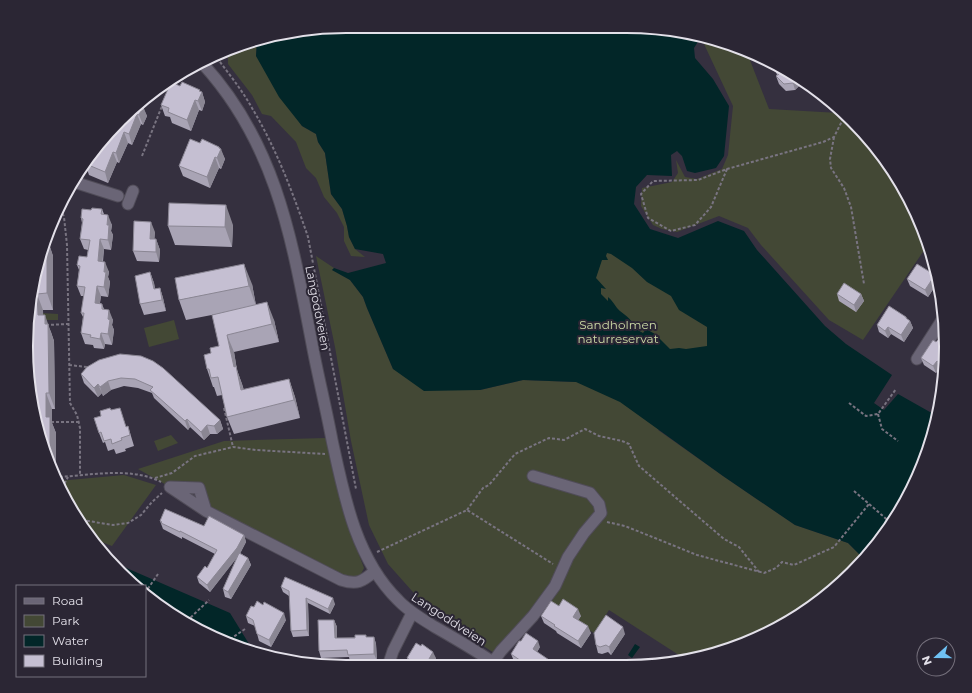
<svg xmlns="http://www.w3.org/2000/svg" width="972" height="693" font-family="Montserrat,sans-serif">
	<rect width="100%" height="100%" fill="#35303f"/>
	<path fill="#434835" d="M707,39L748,55L769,109L839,113L867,135L903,186L929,243L863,340L829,320L761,245L748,228L719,216L677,232L662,229L653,225L641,206L642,188L672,182L678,173L676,160L685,177L697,179L722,169L728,155L733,106L704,44Z
		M257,40L256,56L302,126L316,134L318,142L325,153L331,194L342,209L347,226L349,237L355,249L365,257L351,256L344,241V227L337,213L324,197L316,178L306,168L296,142L271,116L262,114L252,95L228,64V53Z
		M546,199L785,372L658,430L723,476L795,525L848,543L864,559L837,588L767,634L685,659L609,610L594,633L547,605L494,653L428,609L388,564L369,525L351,441L335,347L316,256L334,268L332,270L350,280L363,297L367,308L393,369L480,390L523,380L576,382Z
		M40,313L58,314V320H40Z
		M174,320L179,339L149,347L144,328Z
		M171,435L178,443L158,451L154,441Z
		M326,438L345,517L364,568L359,578L341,580L206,511L198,488L170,487L138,469L224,441Z
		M124,475L156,485L112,546L94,539L58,481Z"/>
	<path fill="#022628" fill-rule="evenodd" d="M347,26H626L688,32L701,37L694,48L695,58L713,79L729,106L724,156L716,168L695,173L687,171L682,156L677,151L671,155L672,176L647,175L636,187L634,204L650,229L678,238L718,221L744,231L757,250L825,326L846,344L892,375L874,403L884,410L898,394L937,416L935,430L913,488L880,542L864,559L848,543L795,525L723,476L620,402L576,382L523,380L480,390L424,391L393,369L367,308L363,297L350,280L332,270L334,268L348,273L386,263L383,254L355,249L349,237L347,226L342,209L331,194L325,153L318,142L316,134L302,126L279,97L256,56L257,40L263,37ZM607,253L611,254L632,268L647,282L671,296L679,310L707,327V346L686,349L679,348L670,349L655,334L646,329L643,333L634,328C632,317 623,315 617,308C614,304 612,300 608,297V301L601,294V288L606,289L596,278L602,260H608L606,256Z
		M108,560L230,613L254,652L205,634L151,601L145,595V586H136Z
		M635,644L640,647L632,658L628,655Z"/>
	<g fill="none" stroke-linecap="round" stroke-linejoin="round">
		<defs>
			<path id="minor" d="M203,64C277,145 292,241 312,344C318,376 326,408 332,440C344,496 356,559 398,600C408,611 422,619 435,627C456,639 477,651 497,665
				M74,182L118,196
				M128,204L133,191
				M917,359L944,317
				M206,511L199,488L170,487L206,511L341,580C357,585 362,582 375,571
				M493,662L501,651L533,616L555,586L568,557L584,533L601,513L599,504L590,493L533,476
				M388,666L393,651L412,613"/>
		</defs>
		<use href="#minor" stroke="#504c58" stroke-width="13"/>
		<path stroke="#797481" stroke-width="2" stroke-dasharray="3 2" stroke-linecap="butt" d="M695,35L707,42
			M217,58C229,74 242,90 252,108C276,148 293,193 308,237L356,489
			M172,84L174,77
			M834,137L830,159L831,168L844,188L851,207L864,284
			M142,156L162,106
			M727,169L711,207L695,225L671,231L648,218L641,194L653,181L698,180L727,169L823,142L834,137L844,117
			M59,204L64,217L67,245L70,403L77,415L80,428V476
			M46,325L68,324
			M69,365L87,367
			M849,403L866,416L878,414L896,389
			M224,408L233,447
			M878,414L882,429L898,441
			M51,422H79
			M55,477C89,476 130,466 161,482
			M155,478L172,473L195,456L233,447L256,450L325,454
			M62,488L68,477
			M854,491L891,523
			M467,510L483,488L489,485L515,454L549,438L564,440L585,429L599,436L622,441L629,444L639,466L724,539L739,547L759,572
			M82,520L113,525L128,523L141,515L152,502L162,493
			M607,522L625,526L697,555L764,573L776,568L782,562L794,565L834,547L869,504
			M377,552L467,510L553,564
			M145,593L158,574
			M187,621L209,600
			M226,642L245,629"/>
		<use href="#minor" stroke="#6a6576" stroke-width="11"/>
	</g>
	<path fill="#a9a4b5" d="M775,69H786L808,87L805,90L800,85L795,90L786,91L779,84L776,76L777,75Z
		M180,86L202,92L205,102L202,111L199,110L191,131L172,123L170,117L165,116L161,105Z
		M141,104L147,116L143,125L141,124L132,145L128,143L119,163L117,162L108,183L89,175L87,169L84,168L105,135Z
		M200,143L219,147L225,159L221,169L219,168L210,188L183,176L179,166Z
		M102,209L104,214L112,225L111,231L113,235L111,250L104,249L103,262L109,272L108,277L110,282L108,297L101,296L100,303L102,304L104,309L113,320L112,325L114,330L112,345L105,344L104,349L94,348L93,345L85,344L81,333L83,317L81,313L84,296H81L77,286L79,270L77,265L87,257L88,250L84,249L80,239L82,223L81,218L91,210Z
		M233,225L232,247L175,245L168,226Z
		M155,232L154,239H156L160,250L159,262L137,261L133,251Z
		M48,241L53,256V310H43V315L51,332L54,341L55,409H52V423L56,433V464H49L29,388V304Z
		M150,272L154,283L155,289L160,288L163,298L166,311L144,315L140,304Z
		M935,275L938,282L928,297L910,286L907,279Z
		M252,284L256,305L274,320L279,342L234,352L237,370L242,384L244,390L289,379L295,397L300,418L234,434L227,417L222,395L217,396L214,387H213L207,369L211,353L219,346L227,312L186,320L179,300Z
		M837,294H861L864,301L856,312L839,301Z
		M906,317L907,319L910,321L913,328L904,342L891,334L888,338L879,332L877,325Z
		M933,340L943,370L939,368L936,373L924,365L921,358Z
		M99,360L220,420L223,429L217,434H210L204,440L190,427L188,430L154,398L152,393L138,388L124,386L111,390L103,396L102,393L98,397L84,383L81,374Z
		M111,410L123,418L126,427L128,426L134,446L125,449L126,451L116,454L114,449L108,451L105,442L103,443L99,433L101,416Z
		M160,521L204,526L244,535L246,542L240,553L248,558L251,565L231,599L225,597L223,589L237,557L210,592L199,583L197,577L207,568L215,554L182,537V539L163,529Z
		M281,587L335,604L330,614L308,603L309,636L293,637L291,631L289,596L283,592Z
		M559,606L581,616L578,620L591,633L581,648L557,633L556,631L544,623L541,616Z
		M246,616L286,620L271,647L259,641L255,626L248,623Z
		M334,620L337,627V638L374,637L376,644L377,661L350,662L349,657L321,658L319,651Z
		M625,634L611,655L608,652L602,654L598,653L596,645Z
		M540,647L537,652L555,665H520L514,661L511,654Z
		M407,658H436L431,666H412L409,664Z"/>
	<path fill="#8a8693" d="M798,79L800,85L795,90L793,83Z
		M802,83L808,87L805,90Z
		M200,90L201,93L202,92L205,102L202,111L198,101Z
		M195,100L199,110L191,131L187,120Z
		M141,104L143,107V106L147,116L143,125L139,115Z
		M137,114L141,124L132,145L129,134Z
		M124,132L128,143L119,163L116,153Z
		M219,147L221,150V149L225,159L221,169L217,158Z
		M113,152L117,162L108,183L105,172Z
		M215,157L219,168L210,188L207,177Z
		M226,205L233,225L232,247L225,227Z
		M108,215L112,225L111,231L113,235L111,250L108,240L107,225Z
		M151,222L155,232L154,250L150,239Z
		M100,239L104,249L101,271L98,261Z
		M156,239L160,250L159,262L156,252Z
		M48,241L53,256V310L47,293L46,247Z
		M105,262L109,272L108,277L110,282L108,297L104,287V272Z
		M244,264L252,284L256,306L249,286Z
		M150,272L154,283L157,300L154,289Z
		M935,275L938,282L928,297L925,290Z
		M97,286L101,296L98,313L95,303Z
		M160,288L163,298L166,311L162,300Z
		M37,294L43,310L44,332L38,315Z
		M861,294L864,301L856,312L854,305Z
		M267,302L274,320L279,342L272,324Z
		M109,310L113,320L112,325L114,330L112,345L108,334V319Z
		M45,315L54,341L55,409L49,393Z
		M906,317L909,324L910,321L913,328L904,342L901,335Z
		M888,327L891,334L888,338L885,331Z
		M101,333L105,344L104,349L100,339Z
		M227,335L234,352L237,370L242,384L248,408L234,367Z
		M945,356V366L943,370L940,363Z
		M937,361L939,368L936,373L933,366Z
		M289,379L295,397L300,418L294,400Z
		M108,381L111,390L103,396L100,387Z
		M98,384L102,393L98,397L94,388Z
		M46,393L52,409V423L56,433V464L50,448L46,417Z
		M187,419L190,427L188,430L185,421Z
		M220,420L223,429L217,434L214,426Z
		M207,425L210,434L204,440L201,432Z
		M244,535L246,542L240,554L210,592L207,585Z
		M248,558L251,565L231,599L228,592Z
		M306,598L308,603L309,636L307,630Z
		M333,598L335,604L330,614L328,609Z
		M578,609L581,616L576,624L573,617Z
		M284,613L286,620L271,647L269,640Z
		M334,620L337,627V645L335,638Z
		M588,626L591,633L581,648L578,641Z
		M623,627L625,634L611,655L609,647Z
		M374,637L376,644L377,661L374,654Z
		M538,641L540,647L535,655L533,649Z
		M433,652L436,658L431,666H425Z"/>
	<path fill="#c5bfd2" stroke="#8a8693" d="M775,65L786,69L798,79L793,83L784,84L776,76L779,74L775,69Z
		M171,82L180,86L182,82L200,90L199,91L202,92L198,101L195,100L187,120L168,112L169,108L161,105Z
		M141,104V105L143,106L139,115L137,114L129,134L124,132L116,153L113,152L105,172L86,164L105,135Z
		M190,139L200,143L202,139L219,147V148L221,149L217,158L215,157L207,177L179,166Z
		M169,203L226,205L225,227L168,226Z
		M92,208L102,209L101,214L108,215L107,225H109L108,240L100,239L98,261L105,262L104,272H106L104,287L97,286L95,303L102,304V309L109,310L108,319L110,320L108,334L101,333L100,339L90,337L91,335L81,333L84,313H81L85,287L77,286L80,266L77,265L79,256L87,257L90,240L80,239L83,219L81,218L82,209L91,210Z
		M134,221L151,222L150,239H156V252L133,251Z
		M47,245V293L37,294L38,315H45V324H48L49,393H46V417H50V448H45L36,416V402H33L29,388V304Z
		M244,264L249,286L179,300L175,278Z
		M917,264L935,275L925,290L907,279Z
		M150,272L154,289L160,288L162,300L140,304L135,276Z
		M844,283L861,294L854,305L837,294Z
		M267,302L272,324L227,335L234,367L236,366L241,390L289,379L294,400L227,417L218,377L211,378L209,369H207L204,355L211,353L210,348L219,346L212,315Z
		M889,306L906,317V318L910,321L901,335L888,327L885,331L877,325Z
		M933,340L936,342L938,340L945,344V356L940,363L937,361L933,366L921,358Z
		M120,354L141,356L153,361L163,368L220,420L214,426L207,425L201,432L187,419L185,421L157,396L150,390L153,387L135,379L121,378L108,381L100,387L98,384L94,388L81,374L87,367L99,360Z
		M110,408L111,410L120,408L126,427L128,426L130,435L121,438L122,440L112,444L111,439L104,441L101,432L99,433L94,418L101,416L100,411Z
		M165,509L204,526L209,516L244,535L237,548L207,585L197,577L205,566L207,568L217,550L180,531V532L161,523L162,522L160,521Z
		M239,553L248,558L228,592L223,589Z
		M285,577L333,598L328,609L306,598L307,630L291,631L289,591L281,587Z
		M563,599L578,609L573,617L588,626L578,641L554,626L555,625L541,616L551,601L559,606Z
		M257,601L263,605L264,602L284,613L269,640L257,634L253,620L246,616L251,606L254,607Z
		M606,615L623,627L609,647L606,645L600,647L596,645L594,633Z
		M318,620H334L335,638H355V635H366V637H374V654L348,655L347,650L319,651Z
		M526,633L538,641L533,649L555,664L554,665H527L511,654L519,641H521Z
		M416,643L421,646L422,644L433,652L425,666H420L407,658Z
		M370,660L380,664L381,666H368Z"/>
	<g text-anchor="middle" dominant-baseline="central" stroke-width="4" stroke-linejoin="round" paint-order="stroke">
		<g font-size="12" fill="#e3e0e9" stroke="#2b2634">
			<text transform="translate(318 308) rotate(79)">Langoddveien</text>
			<text transform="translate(449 619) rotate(33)">Langoddveien</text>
		</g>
		<g font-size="12" fill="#cbdaa6" stroke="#2b2634">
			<text x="618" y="324">Sandholmen<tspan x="618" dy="14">naturreservat</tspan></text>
		</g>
	</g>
	<path d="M0 0H972V693H0ZM346 33H626A313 313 0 0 1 939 346V347A313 313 0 0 1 626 660H346A313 313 0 0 1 33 347V346A313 313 0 0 1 346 33Z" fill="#2b2634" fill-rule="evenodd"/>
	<path fill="none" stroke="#e3e0e9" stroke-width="2" d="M346 33H626A313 313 0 0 1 939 346V347A313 313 0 0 1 626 660H346A313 313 0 0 1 33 347V346A313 313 0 0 1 346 33Z"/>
	<rect x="16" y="585" width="130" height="92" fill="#2b2634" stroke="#75707c"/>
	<rect x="24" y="598" width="20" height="6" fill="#6a6576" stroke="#75707c"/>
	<text x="52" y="605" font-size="12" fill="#e3e0e9">Road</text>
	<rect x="24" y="615" width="20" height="12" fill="#434835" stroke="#75707c"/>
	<text x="52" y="625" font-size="12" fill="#e3e0e9">Park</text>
	<rect x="24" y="635" width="20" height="12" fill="#022628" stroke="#75707c"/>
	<text x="52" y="645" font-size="12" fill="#e3e0e9">Water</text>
	<rect x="24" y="655" width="20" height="12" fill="#c5bfd2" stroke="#75707c"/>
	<text x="52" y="665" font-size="12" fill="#e3e0e9">Building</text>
	<g transform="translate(936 657) rotate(249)"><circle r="19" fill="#2b2634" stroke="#75707c"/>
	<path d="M0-3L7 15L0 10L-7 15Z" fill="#6fc2f4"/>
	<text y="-6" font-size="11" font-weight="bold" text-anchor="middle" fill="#e3e0e9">N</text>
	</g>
</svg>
